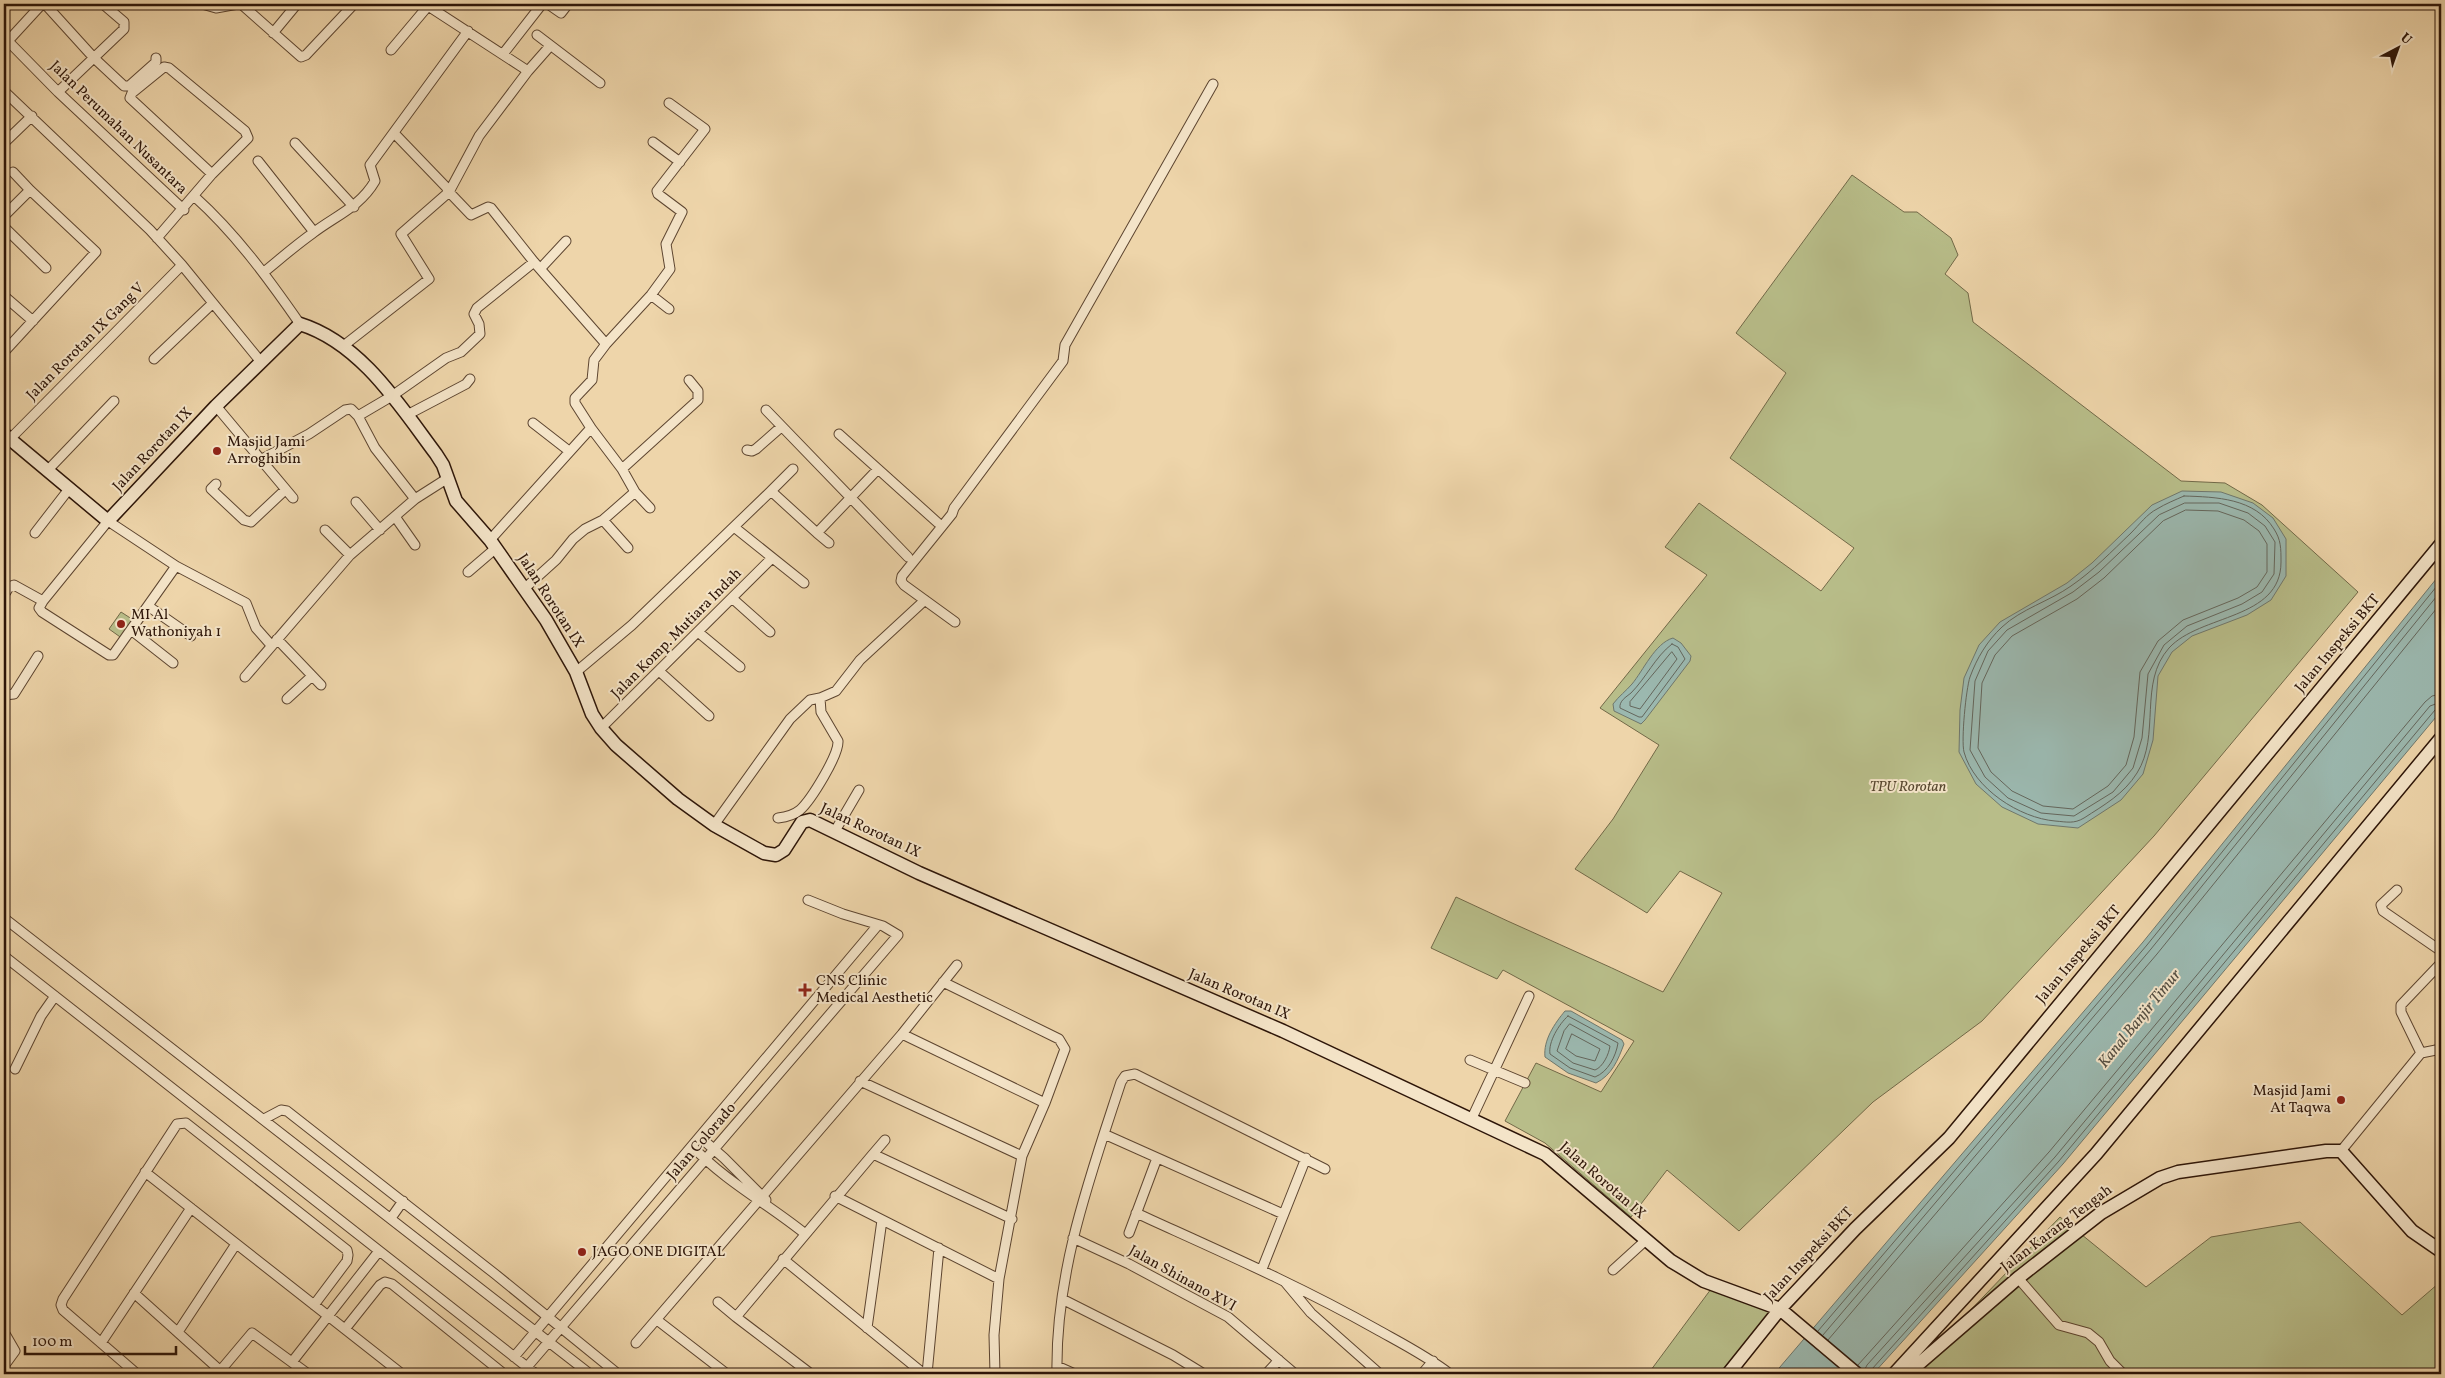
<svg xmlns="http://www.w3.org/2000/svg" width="2445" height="1378" font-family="Vollkorn,serif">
	<rect width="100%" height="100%" fill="#eed5aa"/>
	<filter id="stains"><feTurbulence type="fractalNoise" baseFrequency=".004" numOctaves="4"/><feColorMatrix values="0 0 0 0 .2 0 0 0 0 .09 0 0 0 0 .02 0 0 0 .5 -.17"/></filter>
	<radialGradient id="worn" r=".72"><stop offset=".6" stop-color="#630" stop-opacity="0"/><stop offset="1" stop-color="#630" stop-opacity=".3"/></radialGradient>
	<path fill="#b8bd89" stroke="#726948" d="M1852,175L1904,212H1917L1951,238L1958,255L1945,274L1968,293L1973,322L2181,481L2225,483L2262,505L2358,592L2154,836L1982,1021L1873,1102L1739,1231L1667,1170L1631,1217L1545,1143L1505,1121L1536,1063L1601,1092L1634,1041L1503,970L1497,979L1431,948L1456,897C1525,930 1595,959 1663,992L1722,893L1680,871L1647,913L1575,869L1613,819L1659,745L1600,708L1707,575L1665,547L1699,503L1821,591L1854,548L1730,458L1786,373L1736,333Z
		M121,612L135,621L123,639L109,629Z
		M2060,1217L2146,1287L2211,1237L2300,1222L2402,1315L2439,1283L2441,1285V1374H1909Z
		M1714,1285L1780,1309L1730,1374H1648Z"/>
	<path fill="#9bb8af" stroke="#6f776c" d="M2182,491L2221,492L2253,503L2273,518L2286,539V576L2271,600L2247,615L2192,636L2172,652L2158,676L2153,740L2143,774L2121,800L2078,828L2038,824L2002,807L1976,784L1959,752L1960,710L1964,678L1979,645L2000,622L2067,583L2092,563L2152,505Z
		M2441,573V711L2063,1164L1873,1374H1774L2143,942Z
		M1673,638L1681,643L1691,656L1690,661L1645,720L1641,724L1614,711L1613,704C1619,696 1626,691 1632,684C1643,671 1655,643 1673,638Z
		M1565,1011H1571L1622,1040L1624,1044C1618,1060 1612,1075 1596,1083L1568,1073L1545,1057C1543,1040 1555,1023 1565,1011Z"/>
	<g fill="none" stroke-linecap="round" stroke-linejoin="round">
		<path stroke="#64665c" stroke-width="1" d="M2184,496C2216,497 2255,498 2274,529C2281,540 2281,548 2281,562C2281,620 2200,614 2169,648C2138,683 2161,735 2137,773C2124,794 2104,805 2084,818C2074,824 2067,822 2055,821C2020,818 1974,789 1964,752C1961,740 1966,689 1970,677C1977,658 1987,641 2002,627C2021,609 2050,601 2071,586C2093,571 2112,551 2131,533C2139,525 2147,514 2157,509C2165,504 2175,500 2184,496Z
			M2185,503H2219L2248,513L2265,526L2275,542L2274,574L2262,592L2242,604L2187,626L2164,645L2148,674L2142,738L2133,768L2113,792L2074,816L2041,813L2008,798L1985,777L1970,750L1975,681L1988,651L2007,630L2073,592L2099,572L2159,515Z
			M2186,510L2218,511L2244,520L2259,531L2267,544V572L2257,587L2238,598L2183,620L2158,641L2140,672L2134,737L2126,765L2108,786L2073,809L2043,806L2012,791L1991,772L1978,748L1982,683L1995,655L2012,636L2077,599L2104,578L2163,521Z
			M1672,644L1678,647L1685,659L1642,717H1639L1620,708C1619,701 1626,697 1631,693C1646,678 1655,657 1672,644Z
			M1672,652L1677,659L1640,709L1630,706V702Z
			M1568,1016L1618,1043C1616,1056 1608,1072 1595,1077L1570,1068L1550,1054C1548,1042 1559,1024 1568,1016Z
			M1570,1024L1610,1046C1609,1054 1603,1067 1595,1070L1573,1063L1557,1051L1564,1031Z
			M1572,1034L1600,1049L1595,1061L1576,1056L1566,1049Z
			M1818,1331L2147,945L2441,581
			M1823,1335L2151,949L2441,591
			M1828,1340L2157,954L2441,603
			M1858,1365L2049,1152L2425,702L2432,696L2441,694
			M1864,1371L1867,1365L2055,1157L2430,706L2441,702
			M1870,1374L1872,1369L2059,1161L2435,710L2441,708"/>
		<defs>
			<path id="street" d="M45,4L94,58L124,86H129L156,62V58
				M202,4L216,8L238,4
				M241,4L301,57L306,55L354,4
				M425,4L528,71L479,136L449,192L471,215L488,207L491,208L534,262L606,344
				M548,4L561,13L568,4
				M273,33L297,4
				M537,35L600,83
				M4,37L58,92L184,210
				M8,41L42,4
				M391,50L428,6
				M503,54L542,4
				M528,71L550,46
				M4,91L150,230L182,265L261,362
				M58,92L124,29V22L103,4
				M653,142L680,162
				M4,143L32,116
				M295,143L354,207
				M258,161L314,232
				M13,172L30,190
				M195,197C236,234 268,278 300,324
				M4,216L30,190L96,252L4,352
				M4,227L46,268
				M157,238L212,174L248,138L245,131L169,68L164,67L132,93L130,98L212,174
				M540,269L566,241
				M264,272C280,259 296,245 313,233C335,216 360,207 375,181L370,165L468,31
				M651,295L669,309
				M4,296L33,321
				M342,347L429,279L401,234L449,192L446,187L395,134
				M154,359L213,303
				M216,406L293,498
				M766,410L908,557
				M407,415L466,384L470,379
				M358,416L375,448L415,499
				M533,423L569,451
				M839,434L878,469
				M10,439L182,265
				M747,450L752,451L756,449L781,427
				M262,459L309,434L345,410L351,409L358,416L392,396L446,358L461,352L480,334L479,324L474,314L477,308L534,262
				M622,469L698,400V391L689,380
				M47,471L114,401
				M216,484L211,489L244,520L251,522L285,490
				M771,491L793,469
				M635,492L650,508
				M356,502L380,530
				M396,518L415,545
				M603,520L628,548
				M734,527L804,583
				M325,530L350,555
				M35,533L69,489
				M817,533L829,543
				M490,540L591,428L575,403V398L592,380L594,360L606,344L651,295L670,269L666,244L682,212L658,194L657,191L705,129L669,103
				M468,572L496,548
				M525,588L556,560L573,539L585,529L603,520L635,492L622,469L591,428
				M4,595L9,587L14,585L43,601L108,521L176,566L246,603L256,628L271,645
				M733,599L770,632
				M43,601L39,608L42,612L109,655H113L176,566
				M148,606L191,636
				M955,622L904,585L901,581L902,576L952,514L954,508L1063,361L1065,345L1213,84
				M131,630L173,663
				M698,632L740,667
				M277,639L321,685
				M659,671L709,716
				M576,672L632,625L771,491L817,533L878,469L938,523
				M245,677L350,555L415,499L448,478
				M4,695L14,694L38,656
				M287,699L312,676
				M601,728L772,558
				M778,818C786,817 794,815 800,810C811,800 839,755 838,741L821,712L820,698L836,691L860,660L925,600
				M714,825L790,719L810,700L820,698
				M835,831L859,790
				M2397,890L2381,905L2383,911L2441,951
				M4,918L590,1374
				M4,956L536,1374
				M943,982L1059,1039L1065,1049L1045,1103L1022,1156L999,1279L994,1335L995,1374
				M902,1034L1045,1103
				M2421,1053L2401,1012V1005L2441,963
				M2421,1053L2441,1049
				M1470,1060L1525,1083
				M15,1069L41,1016L55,996
				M860,1081L1022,1156
				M1472,1118L1529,996
				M264,1119L281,1110L287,1111L495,1274L618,1374
				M1104,1134L1283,1214
				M701,1138L724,1158L766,1200
				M693,1147C725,1181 768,1204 804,1233
				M2341,1151L2421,1053
				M873,1154L885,1140
				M145,1172L402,1374
				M835,1196L999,1279
				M1136,1213C1217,1250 1298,1285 1376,1329C1401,1343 1427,1356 1450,1374
				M391,1218L403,1201
				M1129,1233L1157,1158
				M1073,1238L1129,1264L1228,1317L1295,1374
				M783,1259L924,1374
				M1262,1269L1306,1158
				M1613,1270L1646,1240
				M2018,1278L2059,1325L2088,1333L2099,1342L2110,1361L2123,1374
				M1285,1282L1311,1313L1380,1374
				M134,1293L224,1374
				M1062,1299L1173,1355L1204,1374
				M718,1302L736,1317
				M657,1320L727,1374
				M867,1328L882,1220
				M345,1329L380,1285L385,1282L392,1284L504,1374
				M4,1332L15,1351L4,1366
				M178,1332L236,1244
				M101,1343L191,1208
				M636,1343L902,1034L957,965
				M514,1357L878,925
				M292,1362L379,1251
				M1057,1366L1075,1374
				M527,1367L898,935L883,926L843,914L808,900
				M220,1371L252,1333L308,1374
				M137,1374L63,1310L61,1305L63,1299L177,1124L186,1123L347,1250L348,1255L347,1261L314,1305
				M811,1374L736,1317L873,1154L1012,1219
				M927,1374L939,1248
				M1057,1374C1055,1272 1090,1177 1121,1082L1125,1076L1135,1074L1325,1169
				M1266,1374L1279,1360
				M1422,1374L1433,1361"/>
			<path id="secondary" d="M4,434L108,521L216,406L300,324C361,343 400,406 436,454L443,465L456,501L490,540L546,620L576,672L592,714L601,728L616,745L678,799L714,825L764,853L776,855L784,850L802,822L810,820L919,873L1283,1031L1545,1154L1671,1261L1704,1281L1780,1309L1857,1374
				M1728,1374L1780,1309L1855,1229L1949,1138L2441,544
				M1894,1374L2096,1154L2441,738
				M1907,1374L2018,1278L2101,1213L2160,1178L2178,1172L2326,1151H2341L2412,1231L2441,1251"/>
		</defs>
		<use href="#street" stroke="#5d4530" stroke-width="11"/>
		<use href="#secondary" stroke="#2d1508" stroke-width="15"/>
		<use href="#street" stroke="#f4e4c8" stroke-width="9"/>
		<use href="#secondary" stroke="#f4e4c8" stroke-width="12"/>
	</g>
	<g fill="#8f2418" stroke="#f4e4c8" stroke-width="2">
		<circle cx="217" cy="451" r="5"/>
		<circle cx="121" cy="624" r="5"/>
		<path d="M802.5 982.5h5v5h5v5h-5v5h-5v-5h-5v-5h5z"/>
		<circle cx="2341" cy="1100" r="5"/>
		<circle cx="582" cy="1252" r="5"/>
	</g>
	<g text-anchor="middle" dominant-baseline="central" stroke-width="4" stroke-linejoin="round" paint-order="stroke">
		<g font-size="15" fill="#2d1508" stroke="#f4e4c8">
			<text transform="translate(118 128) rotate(44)">Jalan Perumahan Nusantara</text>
			<text transform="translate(86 342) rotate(-45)">Jalan Rorotan IX Gang V</text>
			<text transform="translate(153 450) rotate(-47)">Jalan Rorotan IX</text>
			<text transform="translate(550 601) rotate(57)">Jalan Rorotan IX</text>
			<text transform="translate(677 634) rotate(-45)">Jalan Komp. Mutiara Indah</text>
			<text transform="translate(2338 644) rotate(-50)">Jalan Inspeksi BKT</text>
			<text transform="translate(870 831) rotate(25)">Jalan Rorotan IX</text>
			<text transform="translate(2079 955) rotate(-50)">Jalan Inspeksi BKT</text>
			<text transform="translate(1239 995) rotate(23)">Jalan Rorotan IX</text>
			<text transform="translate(702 1142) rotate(-49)">Jalan Colorado</text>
			<text transform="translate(1602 1181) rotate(41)">Jalan Rorotan IX</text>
			<text transform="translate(2057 1229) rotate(-37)">Jalan Karang Tengah</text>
			<text transform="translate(1809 1255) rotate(-47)">Jalan Inspeksi BKT</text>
			<text transform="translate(1182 1279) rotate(29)">Jalan Shinano XVI</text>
		</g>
		<g font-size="15" fill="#2d1508" stroke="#f4e4c8" text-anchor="start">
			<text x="227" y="442">Masjid Jami<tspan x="227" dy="17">Arroghibin</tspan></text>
			<text x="131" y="615">MI Al<tspan x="131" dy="17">Wathoniyah 1</tspan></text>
			<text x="816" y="981">CNS Clinic<tspan x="816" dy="17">Medical Aesthetic</tspan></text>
			<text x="2331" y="1091" text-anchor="end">Masjid Jami<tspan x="2331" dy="17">At Taqwa</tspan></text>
			<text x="592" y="1252">JAGO ONE DIGITAL</text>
		</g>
		<g font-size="15" font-style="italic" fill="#57472f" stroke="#f4e4c8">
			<text x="1908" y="787">TPU Rorotan</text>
		</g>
		<g font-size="16" font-style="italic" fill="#544e42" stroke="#f4e4c8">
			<text transform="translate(2140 1019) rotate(-51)">Kanal Banjir Timur</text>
		</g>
	</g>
	<rect width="2445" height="1378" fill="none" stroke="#eed5aa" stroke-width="20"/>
	<rect x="5" y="5" width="2435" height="1368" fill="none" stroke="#2d1508" stroke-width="2.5"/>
	<rect x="10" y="10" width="2425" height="1358" fill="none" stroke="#2d1508"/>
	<g transform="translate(2398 48) rotate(41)" stroke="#f4e4c8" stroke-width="4" paint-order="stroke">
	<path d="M0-4L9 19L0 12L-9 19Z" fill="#2d1508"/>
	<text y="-8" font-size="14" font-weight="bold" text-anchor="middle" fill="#2d1508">U</text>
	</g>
	<path d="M25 1346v8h151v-8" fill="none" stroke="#2d1508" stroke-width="2.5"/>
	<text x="32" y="1346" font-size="15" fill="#2d1508" stroke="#f4e4c8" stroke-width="4" paint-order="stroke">100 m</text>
	<rect width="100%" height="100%" filter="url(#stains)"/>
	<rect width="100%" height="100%" fill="url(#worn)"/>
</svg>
